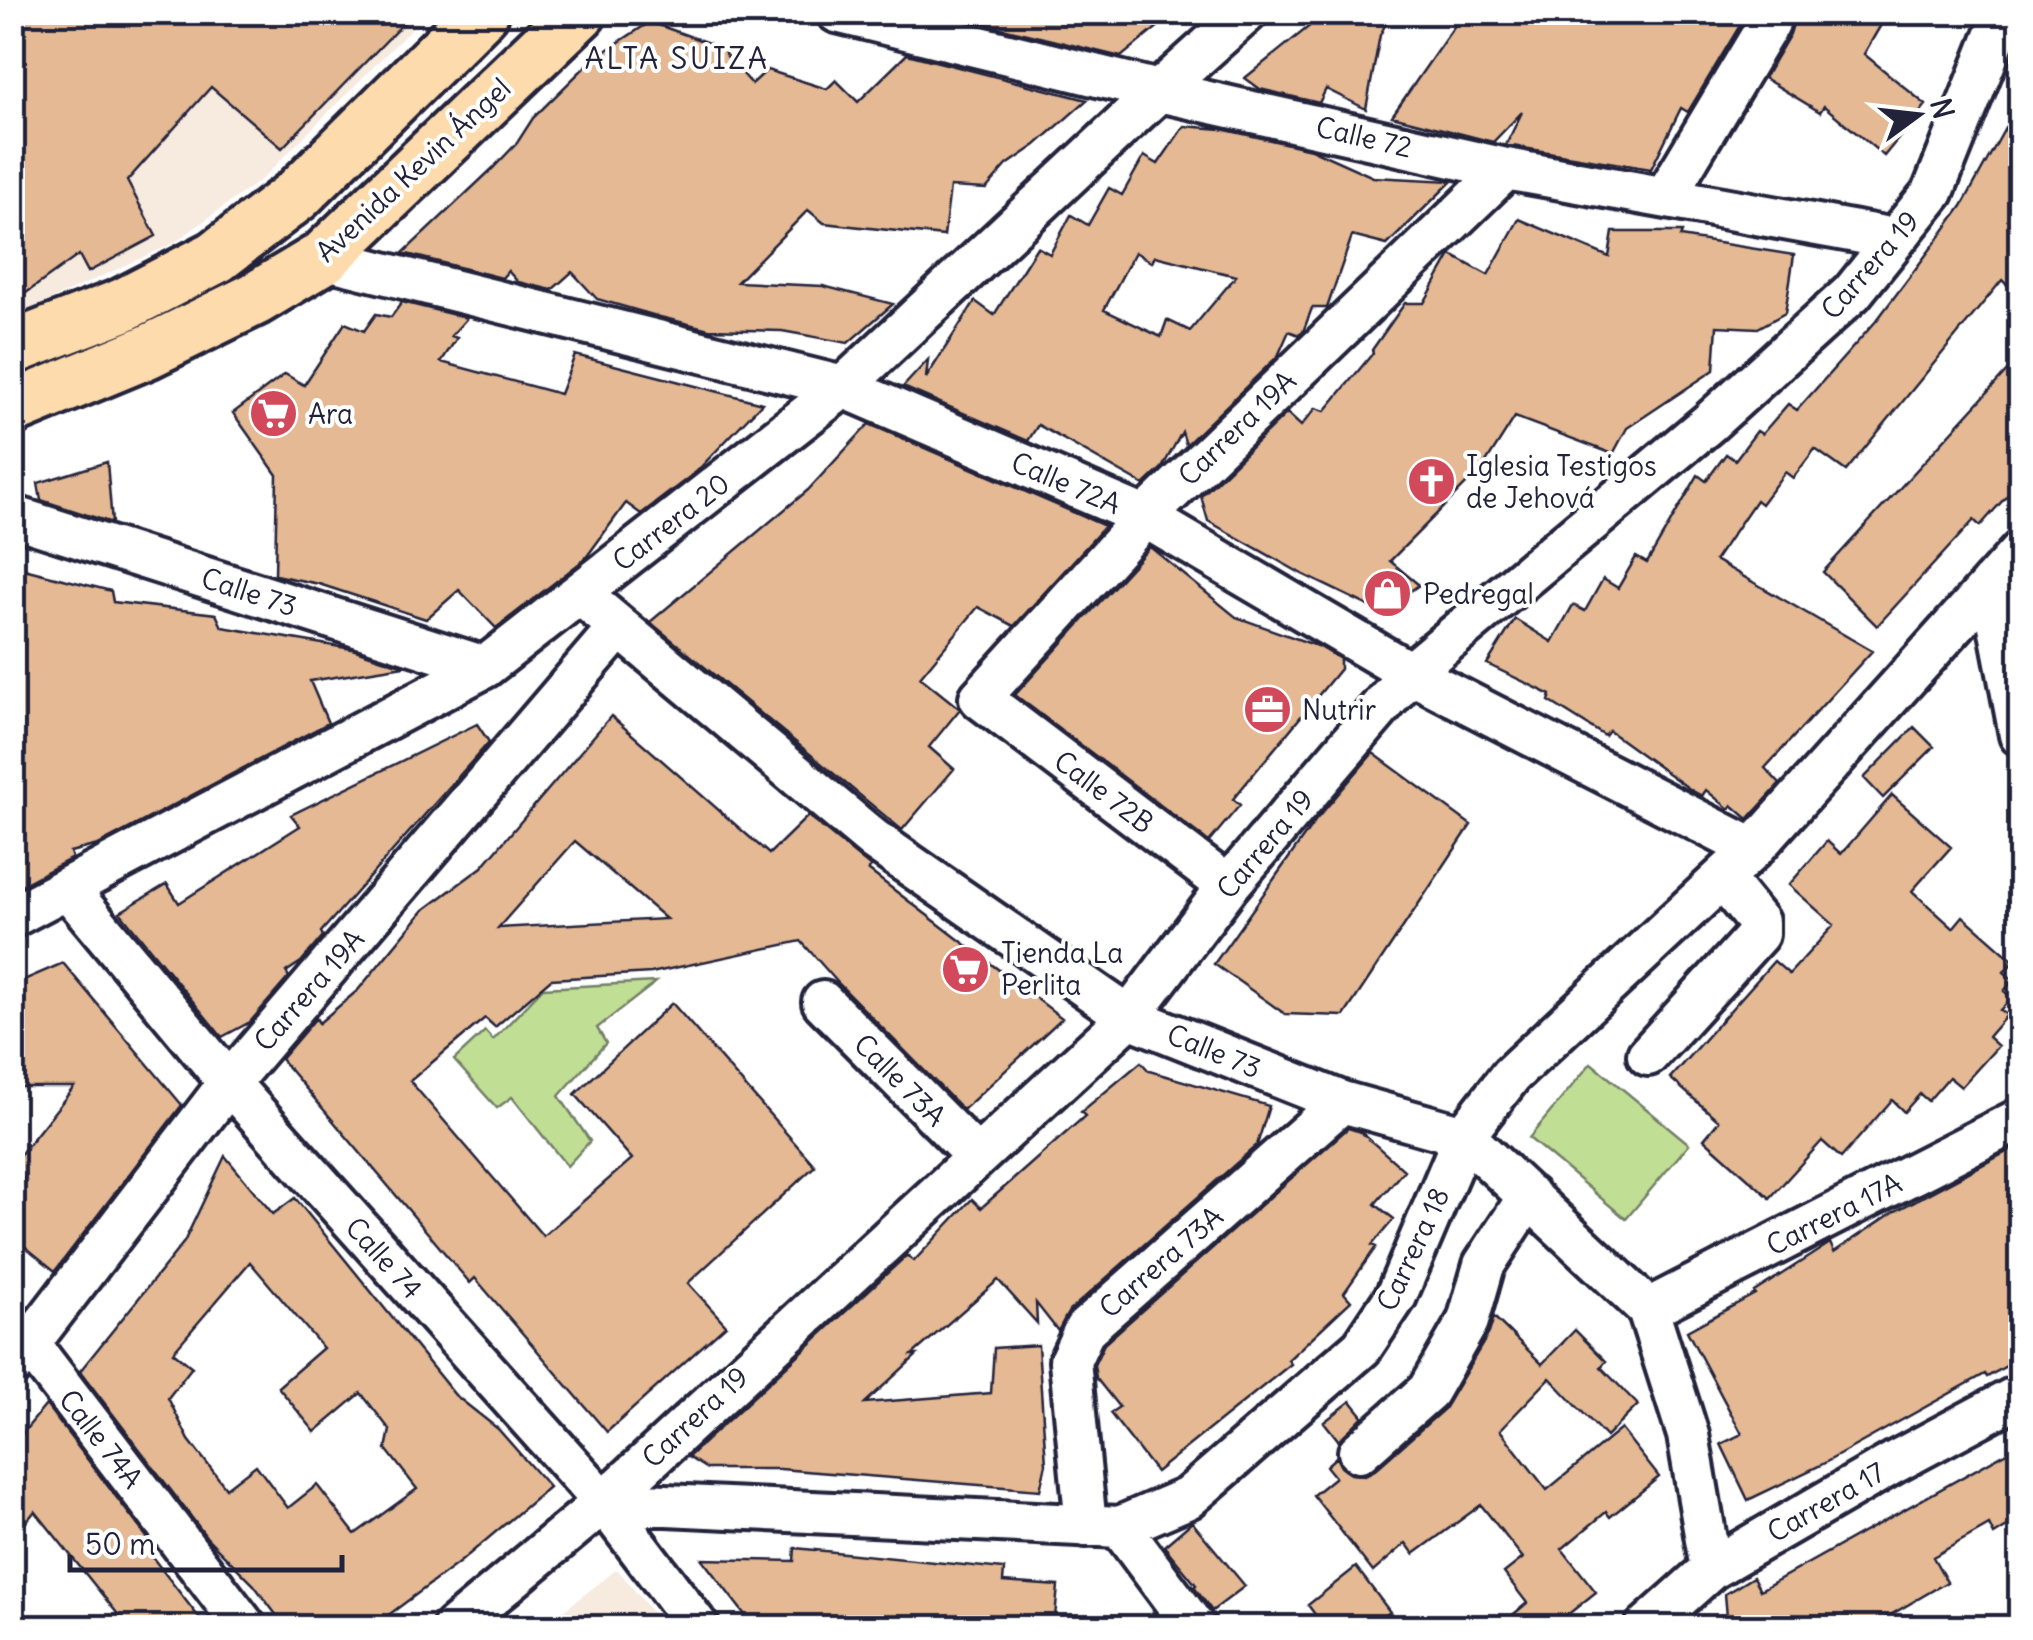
<svg xmlns="http://www.w3.org/2000/svg" width="2033" height="1640" font-family="Delius,sans-serif">
	<rect width="100%" height="100%" fill="#fff"/>
	<filter id="ink" filterUnits="userSpaceOnUse"><feTurbulence type="fractalNoise" baseFrequency=".01" numOctaves="2"/><feDisplacementMap in="SourceGraphic" scale="20" xChannelSelector="R" yChannelSelector="G"/><feConvolveMatrix kernelMatrix="1 2 1 2 8 2 1 2 1" color-interpolation-filters="sRGB"/></filter>
	<g filter="url(#ink)">
		<path fill="#f7eadf" d="M13,13H427L263,178L174,243L13,317Z
			M617,1569L664,1627H543Z"/>
		<path fill="#c1de95" stroke="#728068" stroke-width="2.5" d="M656,982L597,1028L606,1043L559,1096L590,1141L567,1166L512,1097L497,1108L454,1060L485,1031L493,1040L543,988Z
			M1591,1063L1689,1144L1626,1219L1529,1138Z"/>
		<path fill="#e4b994" stroke="#22223b" stroke-width="2.5" fill-rule="evenodd" d="M12,12H414L282,148L211,87L127,181L156,236L88,272L79,255L12,303Z
			M991,12H1176L1121,57L982,23Z
			M1327,12H1392L1380,35L1366,109L1326,89L1319,103L1260,89L1245,78Z
			M1464,12H1748L1688,112L1681,108L1651,169L1506,145L1522,112L1493,142L1392,116Z
			M1790,12H1866L1882,23L1864,54L1926,105L1884,156L1824,106L1820,112L1764,78L1790,34L1793,24Z
			M650,22L725,49V54L752,84L767,70L827,89L836,80L858,102L907,54L1087,100L1036,145L1007,165L986,189L950,187L944,236L824,223L808,210L737,282L823,286L893,304L848,343L782,331L709,329L660,317L597,299L572,272L552,290L518,282L508,271L502,278L403,253L493,168L517,143L533,118L593,59Z
			M2020,101V265L2007,285L2002,280L1846,471L1815,449L1793,478L1785,472L1761,504L1756,500L1715,560L1872,651L1765,768L1780,784L1748,819L1732,805L1729,809L1706,790L1702,796L1691,790L1609,731L1605,736L1549,701L1551,695L1487,664L1515,619L1552,642L1573,605L1585,611L1603,579L1618,588L1636,557L1647,563L1698,475L1706,481L1726,454L1735,460L1757,431L1762,434L1788,404L1797,410L1877,320L1941,235L1962,206Z
			M1184,126L1221,129L1311,149L1373,177L1452,181L1387,245L1352,236L1327,308H1312L1303,332L1299,335L1289,331L1278,356L1186,445L1182,432L1162,468L1144,485L1038,425L1028,441L903,387L928,360L926,378L975,301L994,315L1037,247L1050,254L1071,215L1088,225L1109,188L1122,195L1144,156L1158,164ZM1135,252L1152,262L1155,256L1236,276L1190,331L1167,320L1161,337L1104,310Z
			M1519,219L1609,257L1613,232H1682L1680,237L1794,255L1785,313L1758,328L1717,326L1714,370L1627,428L1613,454L1515,417L1484,466L1390,561L1419,585L1381,612L1302,574L1208,521L1201,496L1287,413L1301,426L1316,408L1325,411L1373,353L1372,350L1405,303H1424L1451,255L1488,275Z
			M402,302L467,318L451,336L457,338L441,362L560,394L575,355L762,403L696,472L641,514L626,503L585,559L496,628L459,590L426,619L319,584L275,575L277,475L233,413L285,374L304,385L345,323L364,331L376,314L391,317Z
			M2020,357V481L1980,526L1974,520L1877,626L1823,572Z
			M869,424L1105,526L1014,626L978,607L920,677L960,709L929,747L954,769L902,830L650,622L808,490Z
			M107,462L112,523L41,500L38,483Z
			M1150,547L1236,617L1320,647L1340,659V669L1233,799L1240,805L1209,842L1015,695Z
			M12,566L111,591L113,602L216,614L222,627L352,649L404,666L310,681L328,723L98,845L70,852L72,858L12,890Z
			M611,716L769,854L808,816L871,867L868,870L1062,1018L963,1110L839,984L801,941L651,973L551,979L495,1027L485,1018L410,1081L543,1236L632,1159L575,1094L672,1003L815,1166L688,1283L726,1325L607,1432L475,1278L470,1283L281,1059L316,1018L319,1023L358,990L424,910L482,867ZM575,841L666,919L498,928Z
			M477,724L489,742L321,932L323,936L301,962L286,972L289,977L250,1022L222,1037L120,912L167,884L179,903L300,826L291,815Z
			M1914,727L1934,747L1883,798L1864,778Z
			M1373,753L1471,825L1344,1016L1285,1014L1214,964L1315,821Z
			M1892,795L1951,847L1912,891L1953,928L1963,916L2014,961L2004,972L2013,980L2004,991L2012,998L2000,1010L2007,1015L1988,1037L1998,1046L1961,1087L1949,1077L1928,1101L1920,1094L1904,1112L1892,1100L1841,1158L1822,1141L1770,1198L1704,1139L1719,1121L1670,1078L1774,961L1789,974L1834,925L1789,885L1827,841L1841,854Z
			M63,963L182,1105L55,1271L12,1236V1199L26,1181L12,1170V1165L74,1087H12V985Z
			M1141,1062L1149,1071L1269,1106L1257,1145L1069,1311L1058,1331L1036,1303L1037,1323L998,1280L912,1355H917L865,1403L991,1393L994,1348L1038,1345L1046,1464L1040,1490L780,1469H707L688,1457L907,1255L914,1261L972,1199L981,1208L1085,1116L1081,1112Z
			M1348,1128L1361,1132L1404,1170L1375,1204L1394,1219L1372,1245L1376,1247L1344,1293L1351,1301L1288,1360L1291,1364L1156,1472L1110,1413L1119,1407L1096,1378L1094,1365L1104,1344Z
			M2020,1145V1358L1987,1377L1985,1374L1821,1465L1748,1500L1721,1444L1742,1434L1687,1331L1755,1294L1754,1292L1830,1243L1834,1252L1892,1213Z
			M225,1156L273,1214L295,1198L455,1395L498,1429L549,1487L460,1562L371,1628H286L254,1585L208,1539L80,1371L184,1242ZM250,1262L323,1348L278,1387L315,1432L361,1393L390,1430L386,1449L417,1489L355,1534L317,1485L288,1508L256,1465L226,1488L189,1440L168,1398L192,1367L173,1352Z
			M1494,1317L1542,1364L1575,1330L1606,1361L1601,1367L1638,1405L1606,1437L1550,1378L1500,1430L1547,1490L1621,1429L1659,1477L1610,1517L1606,1512L1562,1549L1596,1592L1551,1628H1497L1527,1603L1504,1573L1523,1558L1481,1505L1414,1554L1406,1543L1373,1572L1313,1495L1335,1477L1326,1466L1336,1457L1341,1467L1351,1474L1365,1475L1375,1470L1444,1409L1489,1333Z
			M1351,1401L1363,1416L1339,1441L1324,1422Z
			M46,1405L152,1544L146,1549L207,1628H129L35,1511L12,1539V1446Z
			M2020,1445V1519L1994,1535L1989,1525L1933,1557L1947,1582L1868,1628H1728L1725,1594L1753,1577L1760,1590Z
			M1192,1522L1245,1586L1212,1611L1194,1587L1196,1585L1164,1546Z
			M795,1548L1004,1569L1003,1582L1058,1586L1054,1628H755L702,1559L794,1561Z
			M1356,1567L1390,1612L1369,1628H1325L1308,1605Z
			M1154,1612L1165,1628H1130Z"/>
		<g fill="none" stroke-linecap="round" stroke-linejoin="round">
			<defs>
				<path id="minor" d="M837,12L1159,91L1506,169L1895,239
					M1665,197L1769,23
					M323,258L843,387L1145,517L1410,673L1753,849
					M12,516L485,667
					M1991,584L2020,735
					M580,594L874,840L1129,1017L1342,1102L1464,1136L1648,1309L1688,1435L1711,1569
					M1228,886L980,698L1145,517L1506,169
					M68,889L229,1083L604,1502L699,1628
					M12,917L485,667L843,387L1159,91L1247,12
					M823,1002L977,1157
					M1648,1055L1758,934V922L1723,879
					M1648,1309L2020,1119
					M30,1345L246,1628
					M12,1366L229,1083L619,627
					M1359,1452L1428,1391L1468,1321L1484,1265L1529,1196
					M604,1502L1120,1527L1188,1498L1362,1347L1396,1296L1464,1136L1511,1075L1753,849L2020,552
					M1086,1526L1070,1361L1085,1329L1342,1102
					M1120,1527L1195,1628
					M453,1628L604,1502L1129,1017L1228,886L1410,673L1709,423L1852,293L1933,192L2005,12
					M1645,1628L1711,1569L1895,1462L2020,1395"/>
				<path id="major" d="M12,348L123,305L216,257L297,195L482,12
					M12,408L147,352L255,299L323,258L580,12"/>
			</defs>
			<use href="#minor" stroke="#22223b" stroke-width="48"/>
			<use href="#major" stroke="#22223b" stroke-width="60"/>
			<use href="#minor" stroke="#fff" stroke-width="40"/>
			<use href="#major" stroke="#fedbac" stroke-width="52"/>
		</g>
	</g>
	<defs>
		<symbol id="supermarket-disc" viewBox="-11 -11 22 22"><circle r="9.5" fill="#d1495b" stroke="#fff"/><path d="M-6-5.5h2.5l.6 2H6L4.5 2H-2.5L-4.4-4H-6ZM-1.5 3.2a1.3 1.3 0 1 0 .1 0ZM3 3.2a1.3 1.3 0 1 0 .1 0Z" fill="#fff"/></symbol>
		<symbol id="church-disc" viewBox="-11 -11 22 22"><circle r="9.5" fill="#d1495b" stroke="#fff"/><path d="M-1.2-6h2.4v3.5h3.3v2.4h-3.3V6h-2.4V-.1h-3.3v-2.4h3.3Z" fill="#fff"/></symbol>
		<symbol id="shop-disc" viewBox="-11 -11 22 22"><circle r="9.5" fill="#d1495b" stroke="#fff"/><path d="M-5-2.5h2.3a2.7 3.5 0 0 1 5.4 0H5L5.5 6h-11ZM-1.5-2.5h3a1.5 2.3 0 0 0-3 0Z" fill="#fff"/></symbol>
		<symbol id="office-disc" viewBox="-11 -11 22 22"><circle r="9.5" fill="#d1495b" stroke="#fff"/><path d="M-6-3h4V-5.5h4V-3h4V5H-6ZM-1-4.5V-3h2v-1.5ZM-6 0V1H6V0Z" fill="#fff"/></symbol>
	</defs>
	<g fill-rule="evenodd">
		<use href="#supermarket-disc" x="246" y="386" width="55" height="55"/>
		<use href="#church-disc" x="1404" y="454" width="55" height="55"/>
		<use href="#shop-disc" x="1360" y="566" width="55" height="55"/>
		<use href="#office-disc" x="1240" y="682" width="55" height="55"/>
		<use href="#supermarket-disc" x="938" y="942" width="55" height="55"/>
	</g>
	<g text-anchor="middle" dominant-baseline="central" stroke-width="8" stroke-linejoin="round" paint-order="stroke">
		<g font-size="28" fill="#22223b" stroke="#fff">
			<text transform="translate(1364 137) rotate(13)">Calle 72</text>
			<text transform="translate(413 170) rotate(-43)">Avenida Kevin Ángel</text>
			<text transform="translate(1870 265) rotate(-49)">Carrera 19</text>
			<text transform="translate(1237 428) rotate(-44)">Carrera 19A</text>
			<text transform="translate(1066 483) rotate(23)">Calle 72A</text>
			<text transform="translate(671 522) rotate(-38)">Carrera 20</text>
			<text transform="translate(249 592) rotate(18)">Calle 73</text>
			<text transform="translate(1104 792) rotate(37)">Calle 72B</text>
			<text transform="translate(1265 844) rotate(-50)">Carrera 19</text>
			<text transform="translate(309 990) rotate(-49)">Carrera 19A</text>
			<text transform="translate(1214 1051) rotate(22)">Calle 73</text>
			<text transform="translate(900 1080) rotate(45)">Calle 73A</text>
			<text transform="translate(1834 1214) rotate(-27)">Carrera 17A</text>
			<text transform="translate(1413 1249) rotate(-65)">Carrera 18</text>
			<text transform="translate(384 1258) rotate(48)">Calle 74</text>
			<text transform="translate(1161 1262) rotate(-41)">Carrera 73A</text>
			<text transform="translate(695 1417) rotate(-43)">Carrera 19</text>
			<text transform="translate(101 1439) rotate(52)">Calle 74A</text>
			<text transform="translate(1826 1502) rotate(-30)">Carrera 17</text>
		</g>
		<g font-size="28" fill="#22223b" stroke="#fff" text-anchor="start">
			<text x="308" y="414">Ara</text>
			<text x="1466" y="466">Iglesia Testigos<tspan x="1466" dy="32">de Jehová</tspan></text>
			<text x="1423" y="594">Pedregal</text>
			<text x="1302" y="710">Nutrir</text>
			<text x="1001" y="953">Tienda La<tspan x="1001" dy="32">Perlita</tspan></text>
		</g>
		<g font-size="30" letter-spacing="2.5" fill="#22223b" stroke="#fff">
			<text x="677" y="58">ALTA SUIZA</text>
		</g>
	</g>
	<rect width="2033" height="1640" fill="none" stroke="#fff" stroke-width="50"/>
	<rect x="25" y="25" width="1983" height="1590" fill="none" stroke="#22223b" stroke-width="4" filter="url(#ink)"/>
	<g transform="translate(1918 115) rotate(75)" stroke="#ffffff" stroke-width="8" paint-order="stroke">
	<path d="M0-8L18 38L0 25L-18 38Z" fill="#22223b"/>
	<text y="-15" font-size="28" font-weight="bold" text-anchor="middle" fill="#22223b">N</text>
	</g>
	<path d="M70 1555v15h272v-15" fill="none" stroke="#22223b" stroke-width="5"/>
	<text x="85" y="1555" font-size="30" fill="#22223b" stroke="#ffffff" stroke-width="8" paint-order="stroke">50 m</text>
</svg>
